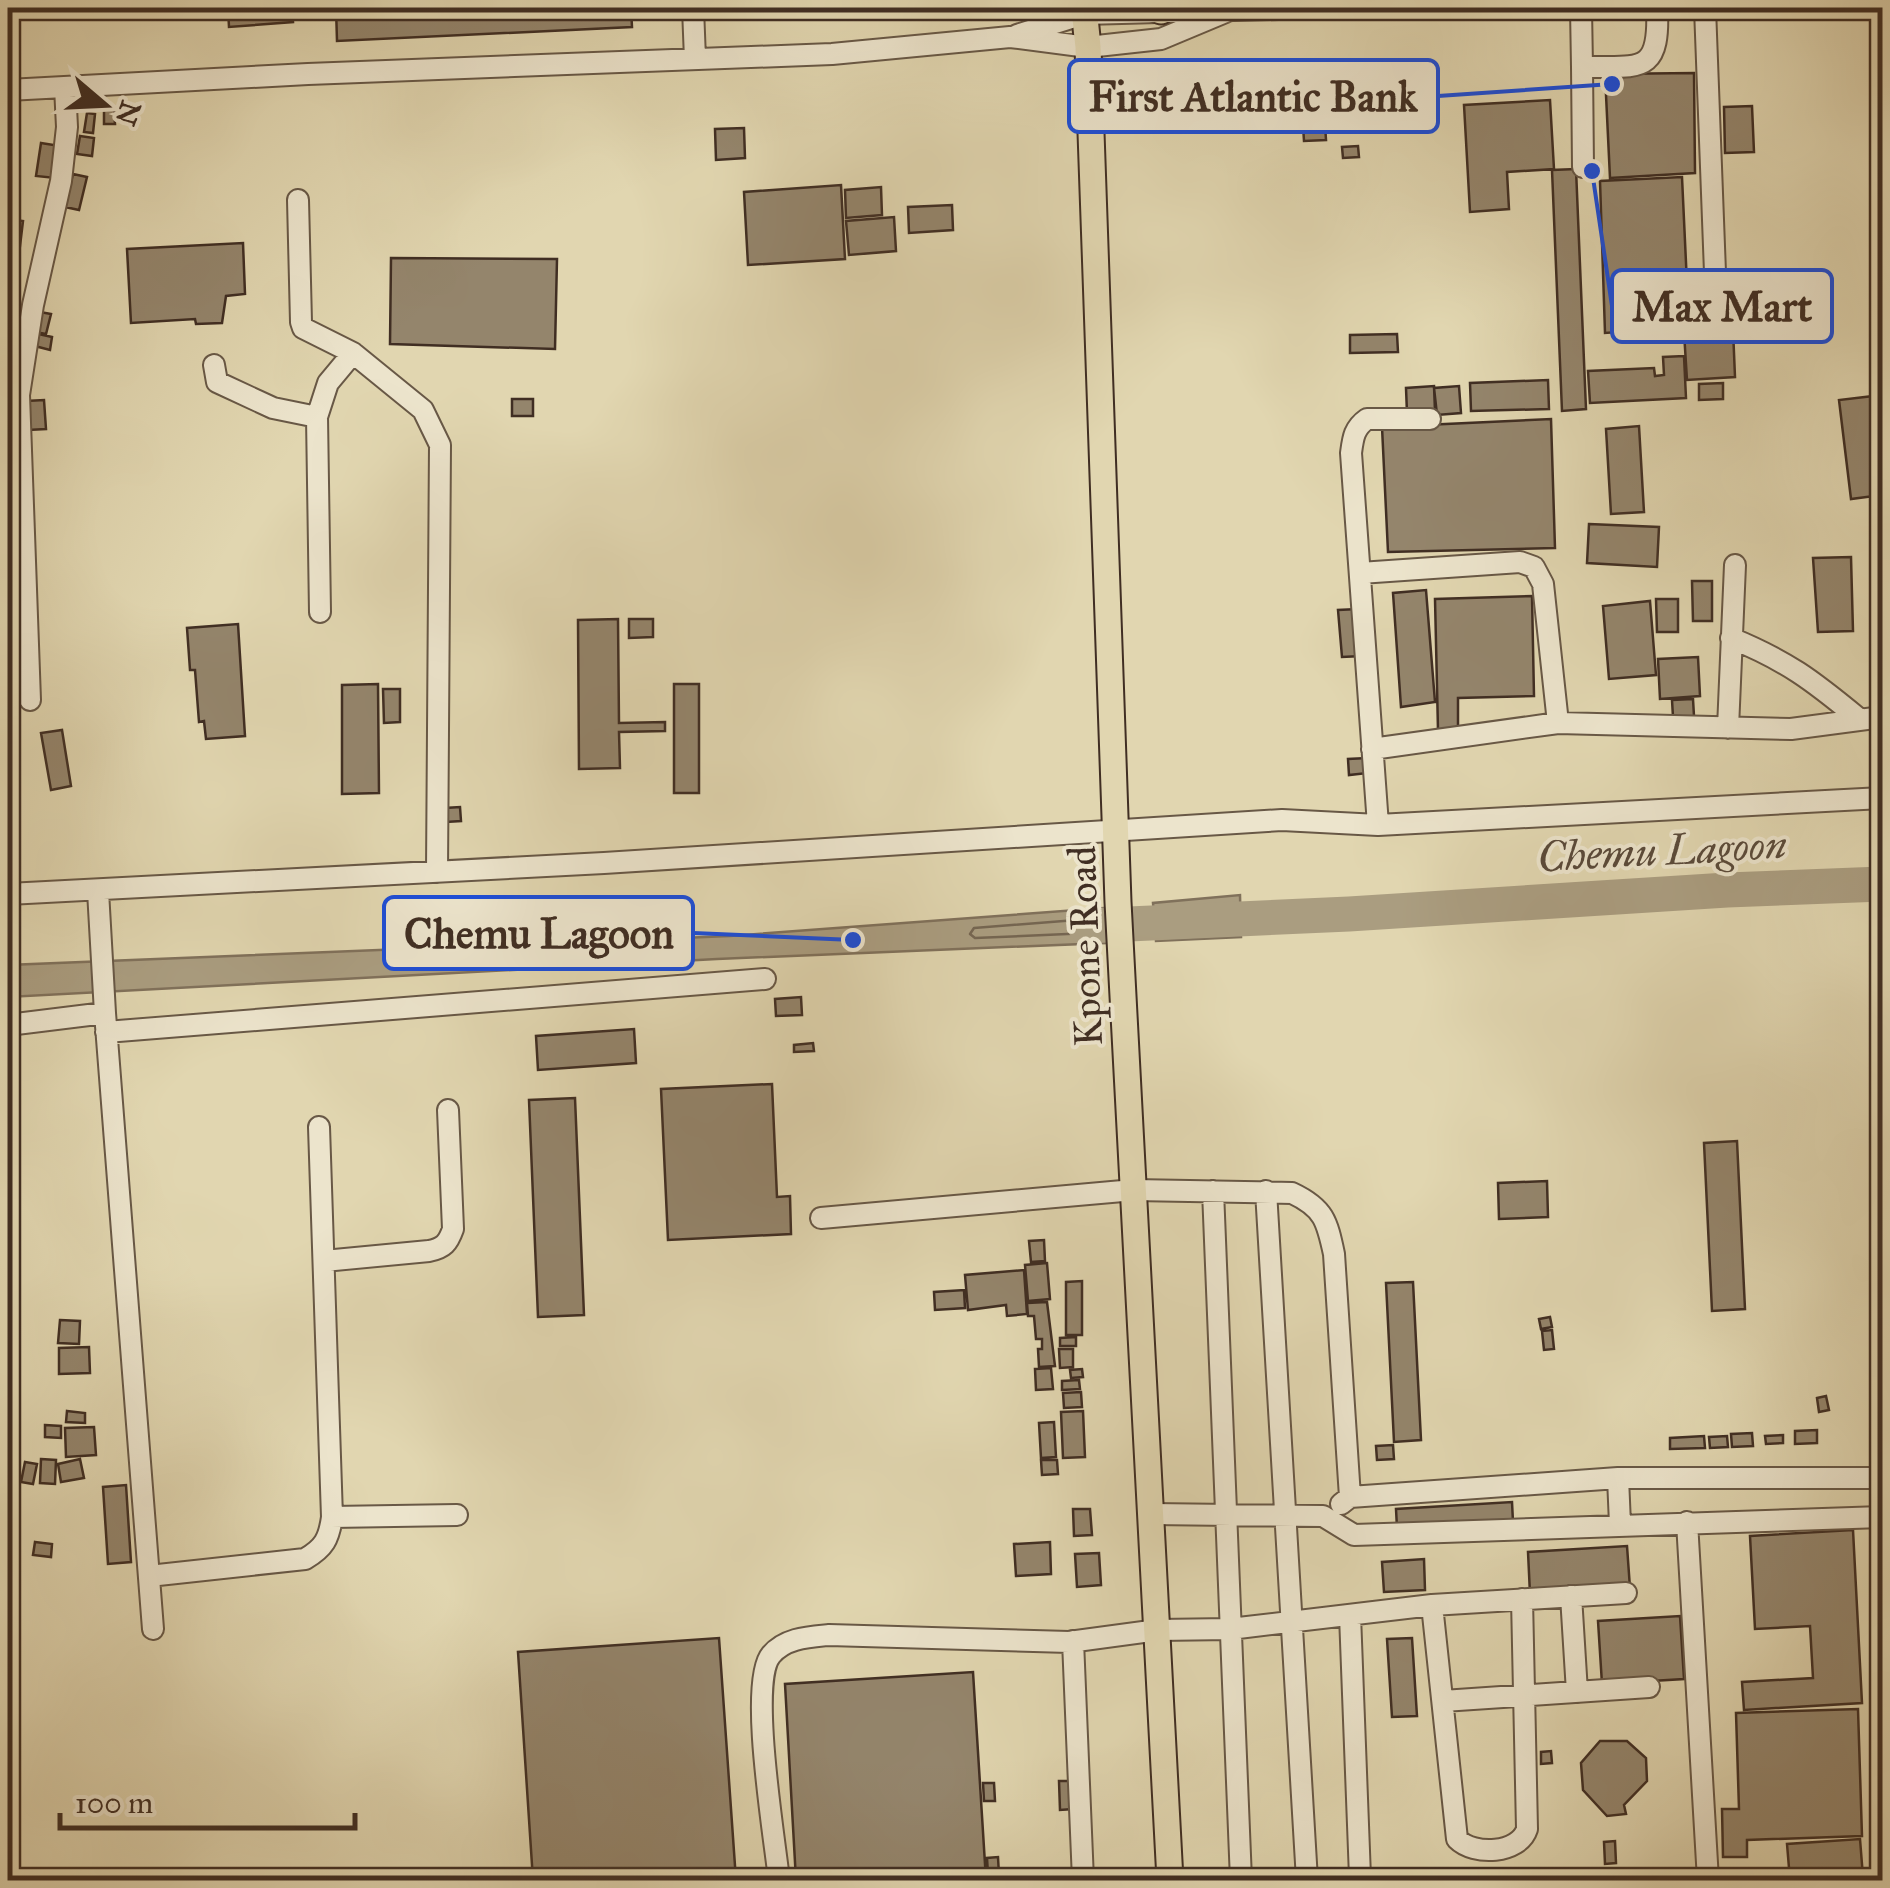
<svg xmlns="http://www.w3.org/2000/svg" width="1890" height="1888" font-family="'IM FELL Great Primer',serif">
	<rect width="100%" height="100%" fill="#e1d6b0"/>
	<filter id="stains"><feTurbulence type="fractalNoise" baseFrequency=".002" numOctaves="4"/><feColorMatrix values="0 0 0 0 .2 0 0 0 0 .09 0 0 0 0 .02 0 0 0 .5 -.17"/></filter>
	<radialGradient id="worn" r=".72"><stop offset=".6" stop-color="#630" stop-opacity="0"/><stop offset="1" stop-color="#630" stop-opacity=".3"/></radialGradient>
	<path fill="#aa9d80" stroke="#80715b" stroke-width="2.5" d="M1240,895L1241,937L1156,941L1153,903Z
		M1103,908L1106,943L717,959L8,997V965L730,936Z"/>
	<g fill="none" stroke-linecap="round" stroke-linejoin="round">
		<path stroke="#756652" stroke-width="2.5" d="M1226,907L1230,911V924L1227,928L1170,930L1165,927V916L1168,912Z
			M1089,919L1094,924L1090,933L975,938L970,934L974,928Z"/>
		<path stroke="#aa9d80" stroke-width="35" d="M1085,926L1349,914L1727,890L1882,884"/>
	</g>
	<path fill="#94856c" stroke="#402e23" stroke-width="2.5" d="M228,8H292L293,22L229,27Z
		M336,8H631L632,27L337,41Z
		M1694,73L1695,173L1610,178L1605,74Z
		M1323,92L1326,140L1304,141L1301,94Z
		M1550,100L1554,169L1507,172L1509,209L1470,212L1464,105Z
		M1752,106L1754,152L1725,153L1724,107Z
		M104,110H114L115,124H104Z
		M87,113L95,114L93,133L84,132Z
		M744,128L745,158L716,160L715,129Z
		M80,136L94,138L92,156L77,154Z
		M41,143L60,146L55,178L36,176Z
		M1358,146L1359,157L1343,158L1342,147Z
		M1576,169L1586,409L1562,411L1552,170Z
		M73,174L87,177L79,210L65,207Z
		M1682,177L1689,327L1605,333L1600,181Z
		M841,185L845,259L748,265L744,192Z
		M881,187L882,215L846,218L845,190Z
		M952,205L953,230L909,233L908,207Z
		M894,217L896,251L849,255L846,221Z
		M8,219L23,221L20,246L8,244Z
		M243,243L245,294L226,296L222,323L196,324L195,319L131,323L127,249Z
		M391,258L557,259L555,349L390,344Z
		M40,312L51,314L46,334L35,332Z
		M8,327L21,331L18,340L8,337Z
		M1733,329L1735,377L1687,380L1684,332Z
		M34,333L52,337L50,350L31,345Z
		M1397,334L1398,352L1350,353V335Z
		M1684,356L1686,398L1590,403L1588,371L1654,368L1655,376L1664,375L1663,357Z
		M1548,380L1549,409L1471,411L1470,383Z
		M1723,383V399L1699,400V384Z
		M1434,386L1435,411L1407,413L1406,388Z
		M1459,386L1461,413L1437,415L1434,388Z
		M1882,395V495L1851,499L1839,400Z
		M512,399H533V416H512Z
		M44,400L46,429L28,430L26,401Z
		M1551,419L1555,548L1388,552L1382,427Z
		M1639,426L1644,512L1611,514L1606,429Z
		M1589,524L1659,527L1657,567L1587,563Z
		M1851,557L1853,631L1818,632L1813,558Z
		M1692,581H1712V621H1693Z
		M1426,590L1435,702L1401,707L1393,593Z
		M1532,596L1534,696L1458,698V729L1438,730L1435,599Z
		M1656,599H1678V632H1657Z
		M1650,601L1656,675L1609,679L1603,606Z
		M1358,609L1362,656L1342,657L1338,610Z
		M618,619L619,723L665,722V731L619,732L620,768L579,769L578,620Z
		M629,619H653V637L629,638Z
		M238,624L245,736L206,739L204,721L199,722L195,670H190L187,628Z
		M1698,657L1700,696L1660,699L1658,659Z
		M378,684L379,793L342,794V685Z
		M674,684H699V793H674Z
		M383,689H400V722L384,723Z
		M1693,699L1694,716L1673,717L1672,700Z
		M62,730L71,786L51,790L41,733Z
		M1367,758L1368,773L1349,775L1348,759Z
		M460,807L461,821L446,822L445,808Z
		M801,997L802,1015L776,1016L775,999Z
		M634,1029L636,1063L538,1070L536,1036Z
		M813,1043L814,1051L794,1052V1045Z
		M772,1084L777,1197L790,1196L791,1234L668,1240L661,1089Z
		M575,1098L584,1315L538,1317L529,1100Z
		M1737,1141L1745,1309L1712,1311L1704,1143Z
		M1547,1181L1548,1217L1499,1219L1498,1183Z
		M1044,1240L1045,1261L1031,1262L1029,1241Z
		M1047,1263L1050,1299L1028,1301L1025,1265Z
		M1024,1270L1027,1314L1007,1316L1006,1305L968,1310L965,1275Z
		M1082,1281V1335H1066V1282Z
		M1413,1282L1421,1440L1394,1442L1386,1283Z
		M964,1290L965,1308L935,1310L934,1292Z
		M1047,1302L1055,1366L1039,1367L1038,1349H1042V1339H1036L1034,1316H1028L1027,1303Z
		M1550,1317L1552,1327L1541,1329L1539,1319Z
		M60,1320L80,1321L79,1344L58,1343Z
		M1552,1330L1554,1349L1544,1350L1542,1331Z
		M1076,1337V1346H1060V1338Z
		M89,1347L90,1373L59,1374V1348Z
		M1059,1349H1073V1367L1060,1368Z
		M1051,1368L1053,1389L1036,1390L1035,1369Z
		M1082,1369L1083,1377L1071,1378L1070,1370Z
		M1079,1380L1080,1389L1062,1390V1381Z
		M1081,1392L1082,1407L1064,1408L1063,1393Z
		M1826,1396L1829,1410L1819,1412L1817,1398Z
		M67,1411L85,1413V1423L66,1422Z
		M1083,1411L1085,1457L1063,1458L1061,1412Z
		M1054,1422L1056,1457L1041,1458L1039,1423Z
		M45,1425L61,1426V1438L45,1437Z
		M94,1427L96,1455L66,1457L65,1428Z
		M1817,1430V1443L1795,1444V1431Z
		M1752,1433L1753,1446L1732,1447L1731,1434Z
		M1783,1435V1443L1766,1444L1765,1436Z
		M1704,1436L1705,1448L1670,1449V1438Z
		M1727,1436L1728,1447L1710,1448L1709,1437Z
		M1393,1445L1394,1459L1377,1460L1376,1446Z
		M41,1459L56,1460L55,1484L40,1483Z
		M80,1459L84,1478L61,1482L58,1464Z
		M1041,1460H1057L1058,1474L1042,1475Z
		M25,1462L37,1464L33,1484L21,1482Z
		M126,1485L131,1562L108,1564L103,1487Z
		M1512,1502L1513,1522L1397,1528L1396,1509Z
		M1073,1509H1090L1092,1535L1074,1536Z
		M1853,1530L1862,1703L1744,1710L1742,1682L1813,1678L1810,1626L1755,1629L1750,1536Z
		M35,1542L52,1544L51,1557L33,1555Z
		M1050,1542L1051,1574L1016,1576L1014,1544Z
		M1627,1546L1630,1588L1530,1594L1528,1552Z
		M1099,1553L1101,1585L1077,1587L1075,1554Z
		M1424,1559L1425,1590L1384,1592L1382,1562Z
		M1680,1616L1684,1679L1602,1684L1598,1621Z
		M719,1638L736,1880H533L518,1652Z
		M1412,1638L1417,1716L1392,1717L1387,1639Z
		M973,1672L986,1880H796L785,1684Z
		M1858,1709L1862,1836L1747,1840V1857H1723L1722,1809H1739L1736,1713Z
		M1600,1741H1627L1646,1758L1647,1781L1624,1805L1626,1814L1607,1816L1583,1790L1581,1763Z
		M1551,1751L1552,1763L1541,1764V1752Z
		M1059,1781H1072L1073,1809L1060,1810Z
		M983,1783H994L995,1801H984Z
		M1860,1839L1863,1877L1790,1880L1787,1844Z
		M1615,1841L1616,1863L1605,1864L1604,1842Z
		M998,1857L999,1875H988L987,1858Z
		M1691,1873V1880H1616V1878Z"/>
	<g fill="none" stroke-linecap="round" stroke-linejoin="round">
		<defs>
			<path id="minor" d="M693,8L695,59
				M1581,8L1582,67C1640,66 1660,76 1657,8
				M1705,8L1716,299
				M1017,35L1084,14L1314,8
				M1582,67L1583,167
				M8,90L308,74L832,54L1010,37L1088,47L1161,39L1228,11
				M298,200L301,322L303,328L353,353L423,410L440,445L437,872
				M214,365L217,382L273,408L317,417
				M1360,573L1520,562L1534,567L1543,584L1558,723L1372,749
				M320,612L317,417L328,383L353,353
				M1731,638C1787,661 1812,680 1858,718
				M30,700L19,395L33,305L61,181L67,127L65,87
				M1558,723L1791,729L1882,717
				M1728,728L1735,565
				M1378,825L1351,453C1353,438 1354,428 1367,419H1430
				M8,894L604,863L1282,820L1378,825L1882,798
				M105,1013L153,1629
				M8,1025L105,1013L98,891
				M106,1032L765,979
				M1882,1104V1118
				M1213,1191C1224,1421 1231,1651 1241,1880
				M1266,1191L1307,1880
				M821,1218L1134,1190L1292,1193C1324,1208 1327,1221 1334,1254L1350,1497
				M324,1261L429,1251C444,1248 448,1243 453,1229L448,1110
				M1618,1478L1620,1524
				M1341,1504L1350,1497L1618,1478H1882
				M1152,1514L1323,1516L1354,1535L1882,1517
				M332,1517L457,1515
				M1687,1522L1708,1880
				M149,1576L305,1559C324,1548 329,1539 332,1517L319,1127
				M1571,1596L1577,1692
				M1432,1605L1457,1839C1474,1856 1519,1854 1527,1829L1522,1599
				M1350,1615L1360,1877
				M1073,1641L1083,1880
				M1443,1701L1649,1687
				M779,1880C775,1840 748,1682 771,1655C785,1638 808,1637 829,1635L1069,1642L1158,1630L1230,1629L1432,1605L1626,1593"/>
			<path id="major" d="M1084,8L1088,47L1118,902L1170,1880
				M1153,8L1161,11"/>
		</defs>
		<use href="#minor" stroke="#685846" stroke-width="24"/>
		<use href="#major" stroke="#402e23" stroke-width="29"/>
		<use href="#minor" stroke="#ece4cc" stroke-width="20"/>
		<use href="#major" stroke="#e1d6b0" stroke-width="25"/>
	</g>
	<g text-anchor="middle" dominant-baseline="central" stroke-width="8" stroke-linejoin="round" paint-order="stroke">
		<g font-size="40" fill="#402e23" stroke="#ece4cc">
			<text transform="translate(1085 946) rotate(-92)">Kpone Road</text>
		</g>
		<g font-size="42" font-style="italic" fill="#5a4a3a" stroke="#ece4cc">
			<text transform="translate(1662 851) rotate(-3)">Chemu Lagoon</text>
		</g>
	</g>
	<path fill="none" stroke="#1d4ed8" stroke-width="4" d="M1612 84L1438 96M1592 171L1612 306M853 940L693 933"/>
	<g fill="#1d4ed8" stroke="#ece4cc" stroke-width="4">
		<circle cx="1612" cy="84" r="10"/>
		<circle cx="1592" cy="171" r="10"/>
		<circle cx="853" cy="940" r="10"/>
	</g>
	<g fill="#ece4cc" stroke="#1d4ed8" stroke-width="4">
		<rect x="1069" y="60" width="369" height="72" rx="10"/>
		<rect x="1612" y="270" width="220" height="72" rx="10"/>
		<rect x="384" y="897" width="309" height="72" rx="10"/>
	</g>
	<g font-size="42" text-anchor="middle" font-weight="bold" fill="#402e23">
		<text x="1253" y="111">First Atlantic Bank</text>
		<text x="1722" y="321">Max Mart</text>
		<text x="539" y="948">Chemu Lagoon</text>
	</g>
	<rect width="1890" height="1888" fill="none" stroke="#e1d6b0" stroke-width="40"/>
	<rect x="10" y="10" width="1870" height="1868" fill="none" stroke="#402e23" stroke-width="5"/>
	<rect x="20" y="20" width="1850" height="1848" fill="none" stroke="#402e23" stroke-width="2.5"/>
	<g transform="translate(105 105) rotate(109)" stroke="#ece4cc" stroke-width="8" paint-order="stroke">
	<path d="M0-8L18 38L0 25L-18 38Z" fill="#402e23"/>
	<text y="-15" font-size="28" font-weight="bold" text-anchor="middle" fill="#402e23">N</text>
	</g>
	<path d="M60 1813v15h295v-15" fill="none" stroke="#402e23" stroke-width="5"/>
	<text x="75" y="1813" font-size="30" fill="#402e23" stroke="#ece4cc" stroke-width="8" paint-order="stroke">100 m</text>
	<rect width="100%" height="100%" filter="url(#stains)"/>
	<rect width="100%" height="100%" fill="url(#worn)"/>
</svg>
